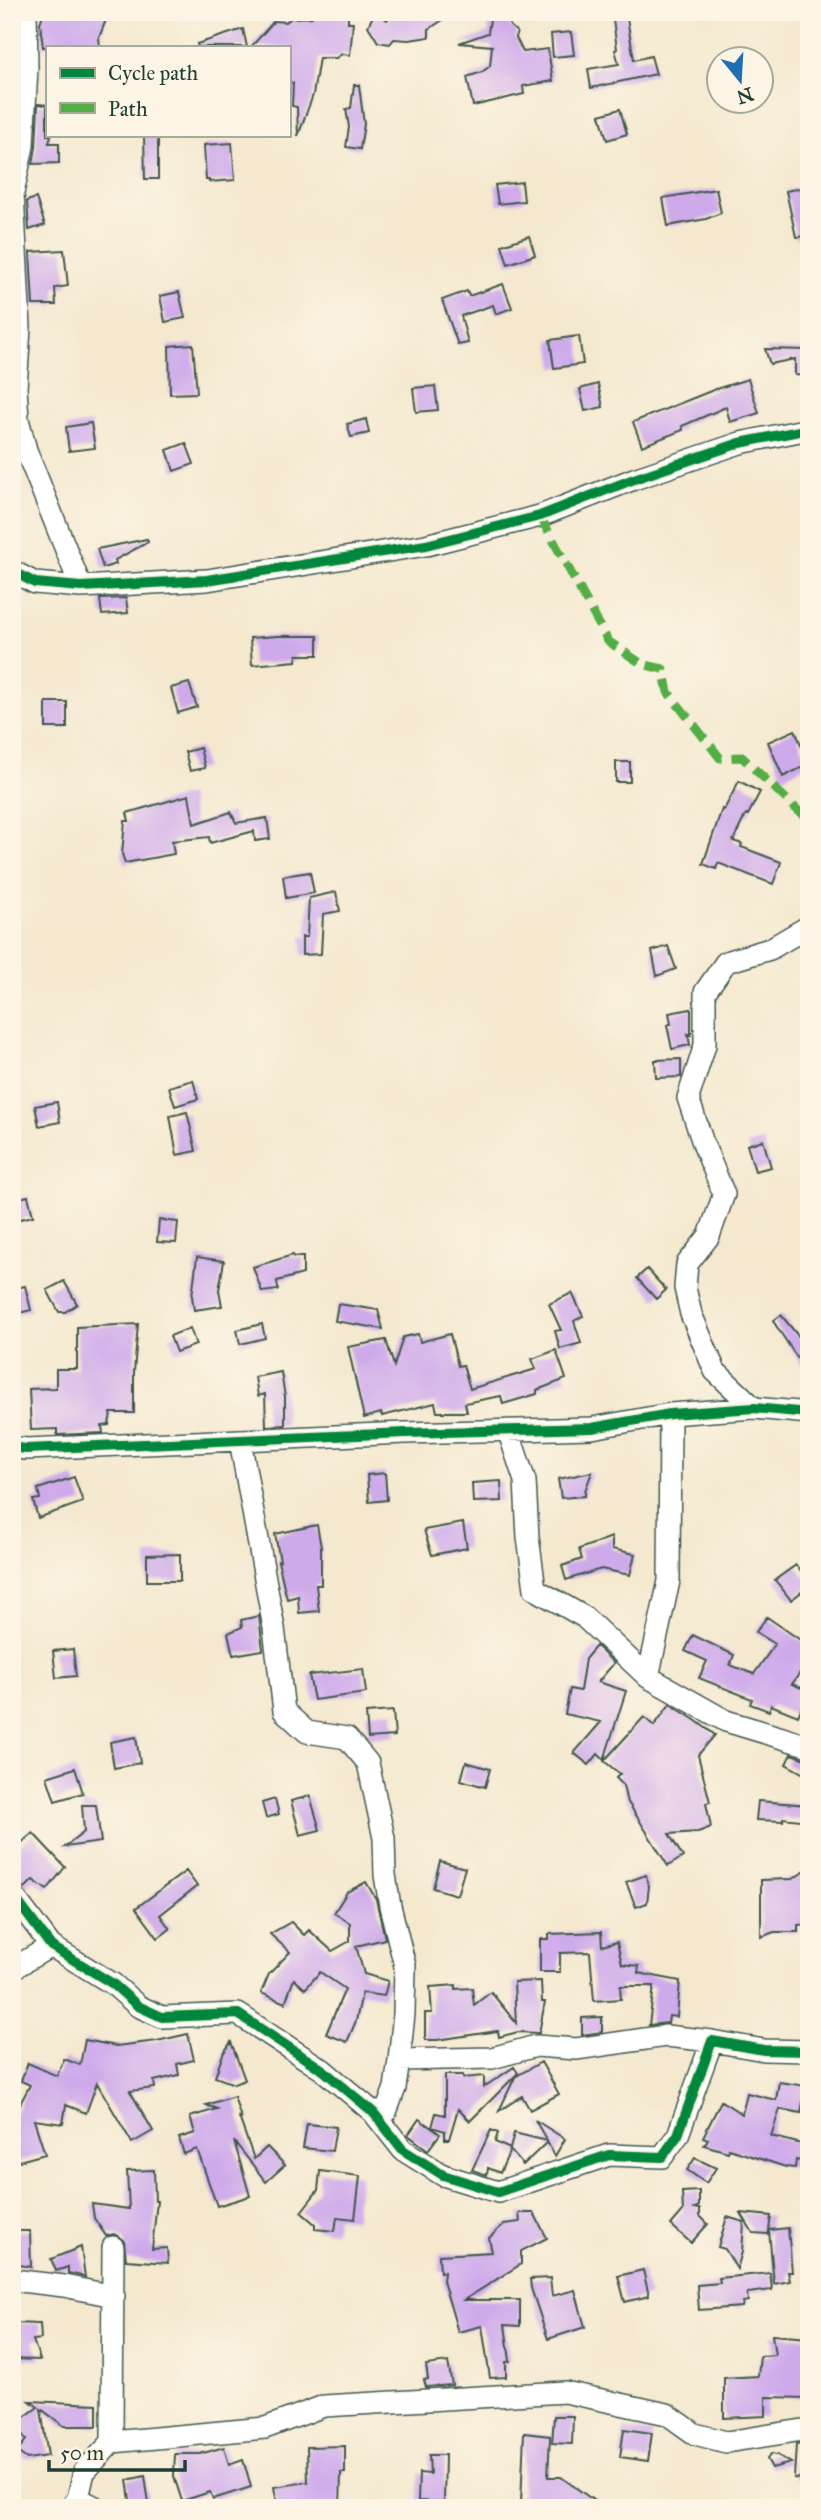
<svg xmlns="http://www.w3.org/2000/svg" width="821" height="2520" font-family="'IM FELL Great Primer',serif">
	<rect width="100%" height="100%" fill="#fcf5e5"/>
	<filter id="ink" filterUnits="userSpaceOnUse"><feTurbulence type="fractalNoise" baseFrequency=".0143" numOctaves="2"/><feDisplacementMap in="SourceGraphic" scale="14" xChannelSelector="R" yChannelSelector="G"/><feConvolveMatrix kernelMatrix="1 2 1 2 8 2 1 2 1" color-interpolation-filters="sRGB"/></filter>
	<filter id="wash" filterUnits="userSpaceOnUse"><feTurbulence type="fractalNoise" baseFrequency=".00686" numOctaves="4" result="noise"/><feDisplacementMap in="SourceGraphic" scale="28" xChannelSelector="R" yChannelSelector="G"/><feGaussianBlur stdDeviation="1.57" result="paint"/><feColorMatrix in="noise" values="0 0 0 0 0 0 0 0 0 0 0 0 0 0 0 0 0 1.4 0 .05"/><feComposite in="paint" operator="in"/></filter>
	<g filter="url(#wash)">
		<rect width="100%" height="100%" fill="#f4e8cf"/>
		<g id="blocks">
			<path fill="#cfaaeb" d="M44,12H109L99,38L100,47H43L40,23Z
				M327,12H348V22H353L350,55L342,54L336,58H319L313,95L298,136L297,107L292,106L293,83L289,82V47H251L274,21L286,22L291,18L312,17V14Z
				M375,12L387,20L393,12H455L429,29V37L409,40L394,39L390,44L378,42L368,26Z
				M612,12H626L634,60L651,56L656,74L591,88L588,69L619,64L615,50L617,49Z
				M508,16L510,26L517,32L516,38L523,52L548,49L553,81L523,86L524,94L473,106L467,77L482,72L490,66L492,46L459,43L488,33L490,19Z
				M243,29L247,47H198L197,44Z
				M571,32L574,55L553,57L551,34Z
				M354,85H359L364,124L360,149L346,147L349,127L346,109L351,108Z
				M38,104L47,105V135H51L49,143H59V163L33,164L36,147Z
				M620,109L627,134L607,140L600,115Z
				M144,135L158,139V179H145Z
				M232,143L235,180L209,182V180H206L204,145Z
				M522,182L524,201L498,204L495,185Z
				M809,186V236L796,237L786,191Z
				M716,189L721,213L706,219L668,226L663,198Z
				M36,198L45,225L29,230L27,201Z
				M529,236L535,255L508,264L502,245Z
				M64,250L68,286L55,288L56,305H33L30,252Z
				M503,284L512,308L496,314L493,305L461,316L468,343L458,345L442,300L467,291L469,296Z
				M179,292L185,318L165,322L160,296Z
				M579,336L583,364L554,368L550,340Z
				M193,344L197,393L170,394L169,346Z
				M765,349L809,350V376L795,375V359L770,364Z
				M748,379L759,413L730,422L726,407L682,426L683,430L642,446L633,422L716,389Z
				M598,384L603,407L585,411L580,389Z
				M435,386L438,410L416,412L413,388Z
				M366,419L369,433L351,437L347,424Z
				M91,423L95,448L69,451L66,427Z
				M186,443L194,464L174,471L167,450Z
				M147,539L148,542L115,560L116,564L103,568L97,549Z
				M126,598L128,613L102,615L100,599Z
				M278,636H318V655H297L296,661L252,665L250,638Z
				M189,683L197,707L178,713L171,688Z
				M46,702H67V728H46Z
				M795,730L809,764L783,777L768,742Z
				M200,748L205,768L190,771L185,752Z
				M616,762H630V782H616Z
				M739,781L760,792L748,815L746,814L733,841L742,844L741,847L781,862L773,884L718,863L716,869L703,864L722,809L724,810Z
				M189,795L194,824L231,812L236,823L267,818L270,839L255,841L254,831L210,843L209,837L172,841L174,854L125,863L122,854L125,821H129L127,813Z
				M310,872L314,893L286,898L283,876Z
				M336,892L340,911L323,914L321,954L302,955V937H307L309,898Z
				M668,946L676,969L657,976L652,951Z
				M691,1009V1035L688,1034L690,1045L672,1049L667,1025L671,1024L669,1013Z
				M681,1059V1077L656,1078L655,1060Z
				M193,1080L198,1099L175,1106L169,1087Z
				M57,1102L60,1122L39,1126L35,1106Z
				M187,1112L196,1151L177,1155L170,1116Z
				M763,1140L771,1167L755,1171L747,1145Z
				M28,1196L33,1216L12,1221V1200Z
				M159,1220L178,1222L176,1243L157,1242Z
				M293,1255L294,1257H303V1274L277,1281L278,1290L262,1292L253,1267Z
				M197,1257L224,1261L219,1290L222,1306L194,1310L192,1296Z
				M647,1269L666,1290L656,1299L637,1278Z
				M64,1281L77,1304L65,1312H59L47,1290Z
				M25,1286L31,1310L12,1315V1289Z
				M572,1293L583,1316L574,1321L581,1343L560,1349L555,1331L561,1330L549,1304Z
				M338,1304L378,1310L383,1329L335,1321Z
				M781,1315L809,1349V1376L773,1321Z
				M138,1324L134,1372V1413H111L109,1425L102,1426L103,1433L57,1435V1429L31,1430L29,1389L56,1388V1369H77V1327Z
				M262,1324L265,1338L240,1344L237,1330Z
				M190,1328L196,1345L176,1352L170,1336Z
				M418,1334L420,1342L450,1334L458,1366L463,1365L470,1389L536,1369L532,1359L556,1350L566,1379L537,1390V1394L503,1404L501,1396L465,1403L467,1412H437L435,1403L382,1416L381,1413L364,1418L348,1347L386,1340L394,1366L403,1337Z
				M281,1372L285,1397V1425L266,1426L265,1394L258,1396L255,1377Z
				M592,1472L585,1491V1496L561,1498L558,1479Z
				M385,1473L387,1500L369,1502L367,1475Z
				M74,1477L83,1502L38,1518L33,1500L40,1499L38,1489Z
				M501,1481L502,1501L473,1502L472,1483Z
				M463,1523L467,1548L432,1555L424,1530Z
				M317,1525L321,1547V1585H316L319,1611L299,1613L298,1596L287,1599L278,1561H280L275,1534Z
				M612,1537V1549L635,1554L630,1575L601,1569L566,1580L562,1566L582,1559L579,1549Z
				M180,1554V1581H147V1555Z
				M796,1565L809,1583V1586L791,1600L775,1580Z
				M259,1616L263,1650L233,1655L228,1633L242,1627L241,1620Z
				M767,1617L809,1646V1660L792,1684L809,1691L798,1716L771,1705L769,1711L750,1704L752,1699L699,1678L707,1661L685,1651L693,1635L734,1655L730,1665L754,1674L775,1644L756,1632Z
				M596,1646L614,1663L598,1682L626,1691L604,1760L598,1754L589,1765L574,1753L601,1722L565,1714L570,1689L580,1691L585,1659Z
				M73,1649L76,1676L56,1678L53,1651Z
				M363,1669L366,1693L314,1700L309,1675Z
				M670,1704L695,1720L715,1735L698,1755L710,1802L706,1803L711,1827L698,1832L669,1834L683,1857L668,1866L626,1799L623,1785L616,1778L620,1774L604,1761L644,1717L654,1726Z
				M393,1711L395,1736L368,1738L366,1713Z
				M136,1737L140,1763L114,1768L110,1742Z
				M791,1754L809,1760V1766L804,1774L786,1764Z
				M466,1762L490,1769L485,1787L461,1780Z
				M75,1768L83,1793L55,1801L47,1777Z
				M310,1796L320,1830L300,1835L291,1801Z
				M275,1799L279,1814L266,1818L262,1803Z
				M758,1801L809,1805V1821L783,1818V1821L756,1820Z
				M82,1805H96L101,1842L65,1847L84,1832Z
				M33,1833L65,1867L47,1890L33,1880L24,1889L18,1882L12,1881V1875L21,1866L12,1855V1851Z
				M440,1861L465,1868L457,1895L433,1888Z
				M809,1869V1924L798,1925V1932H774L761,1937V1880L792,1879Z
				M186,1871L197,1886L160,1915L170,1929L158,1938L136,1908Z
				M646,1875L649,1886L647,1903L636,1907L626,1882Z
				M366,1882L376,1899L385,1939L356,1946L364,1974L388,1981L384,1996L362,1993L356,2021L347,2042L326,2034L345,1989L320,1972L305,1989L294,1979L285,2003L261,1993L269,1974L290,1952L270,1934L291,1922L304,1935L309,1930L332,1951L350,1941V1923L334,1913L347,1892Z
				M601,1932L602,1946L617,1942L622,1964L639,1966L638,1973L680,1981L677,2017L669,2016L668,2023L649,2025L654,1986H620L621,1999L594,2001L590,1952L560,1953V1972H540V1939H549V1934Z
				M541,1981L542,2002H545L539,2033L518,2032L499,2037L498,2031L437,2040H425V2013H432L430,1987L456,1985V1989L472,1988L474,2005L491,1992L516,2023L514,1982Z
				M602,2017V2032L582,2035V2018Z
				M188,2034L194,2060L177,2064L179,2075L154,2081L155,2088L130,2091L153,2131L132,2143L97,2083L86,2113L66,2105L63,2124L34,2120L45,2154L12,2163V2119L30,2085L21,2081L28,2063L57,2076L64,2059L80,2065L85,2040L116,2046L157,2041Z
				M231,2042L245,2080L234,2084L215,2077L223,2054Z
				M541,2062L559,2094L530,2110L522,2096L499,2111L515,2077Z
				M514,2067L518,2073L470,2121L458,2109L449,2139H445V2131L432,2127L436,2113L445,2115V2075H463V2078L484,2076V2087Z
				M779,2082L806,2086L801,2113L780,2109L771,2136L809,2146V2163L796,2160L795,2168L786,2167L729,2149L728,2152L704,2145L708,2139L703,2137L721,2101L742,2114L747,2093L776,2100Z
				M234,2096L241,2118L239,2117L254,2159L267,2147L285,2165L266,2182L234,2141L250,2196L217,2206L197,2149L184,2154L179,2138L195,2133L190,2117L217,2109L206,2105Z
				M419,2119L440,2134L428,2150L408,2135Z
				M535,2120L565,2139L555,2156L547,2142L523,2165L510,2150L500,2173L488,2168L487,2175L472,2170L491,2130L498,2133L495,2142L510,2149L514,2133L547,2141Z
				M307,2124L336,2127L332,2151L303,2148Z
				M695,2158L716,2168L706,2183L687,2170Z
				M154,2170L155,2201H157L152,2249L167,2248L168,2263L126,2260L124,2240L114,2234L106,2236L94,2218L92,2204L129,2209L127,2171Z
				M320,2171L360,2176L355,2219L337,2217L335,2231L315,2229V2224L301,2212L318,2190Z
				M699,2191V2206L695,2208L700,2209V2216L708,2224L691,2243L671,2225L683,2211L682,2192Z
				M519,2213H534L547,2238L521,2251V2264L464,2300H520V2326L505,2325L510,2361L506,2362V2377L490,2378L482,2326L458,2332L443,2281L444,2272H440L439,2255L492,2252L489,2238L504,2224L520,2222Z
				M741,2213L771,2216L769,2230L788,2228L792,2272H788L790,2281L774,2284L769,2231L768,2234L753,2233Z
				M727,2217L744,2222L742,2252L737,2269L725,2249L718,2247Z
				M13,2231H30L31,2267L14,2264Z
				M81,2247L85,2277L68,2273V2267L56,2271L51,2259Z
				M643,2270L649,2296L625,2302L618,2276Z
				M770,2273L772,2290L747,2293L748,2301L743,2302L742,2307L699,2310L697,2285L720,2283L719,2278Z
				M550,2278L552,2296L575,2290L585,2327L548,2339L531,2288L530,2279Z
				M12,2323L40,2324L41,2339L33,2340L40,2360L12,2359Z
				M772,2335L809,2338V2398L766,2397V2416L724,2418V2378L758,2376L760,2356L775,2355Z
				M448,2362L452,2385L426,2387L424,2380L428,2379L426,2365Z
				M30,2401L97,2404V2426H64L41,2409L48,2456L27,2459L17,2452L26,2440L15,2424L38,2407Z
				M554,2416H573L572,2444L552,2443Z
				M624,2429L652,2433L648,2461L620,2457Z
				M524,2433L550,2436L548,2477H561L597,2503L547,2502L527,2505V2501L521,2503Z
				M809,2442V2479L794,2478L796,2444Z
				M345,2446V2473H341L340,2508H278L274,2487L308,2482L307,2447Z
				M224,2447L229,2465L243,2460L251,2487L213,2499L210,2492L182,2501L174,2476L175,2454H200Z
				M771,2454L777,2455L791,2463L772,2468L767,2459Z
				M429,2455H445L444,2502L418,2501L419,2473L430,2474Z
				M145,2476L149,2504L131,2507L127,2480Z"/>
		</g>
	</g>
	<g filter="url(#ink)">
		<use href="#blocks" fill-opacity="0" stroke="#3f574b" stroke-width="2"/>
		<g fill="none" stroke-linecap="round" stroke-linejoin="round">
			<defs>
				<path id="minor" d="M26,12L27,67L23,146L13,193L20,328L16,388L18,419L26,450L81,587
					M12,571L35,583L81,587L207,580L426,545L540,516L634,479L740,443L809,429
					M754,1408L715,1371L691,1314L685,1288L687,1264L709,1236L724,1194L704,1146L688,1098L705,1045V992L726,962L770,949L809,926
					M508,1430L525,1481L528,1537L535,1589L584,1617L648,1677L726,1721L809,1746
					M240,1440L274,1628L284,1711L307,1732L347,1738L368,1763L384,1838L385,1875L390,1906L405,1966L404,2014L399,2060L395,2088L386,2112H373
					M12,1447L26,1449L405,1433L592,1428L670,1414L754,1408L809,1413
					M648,1677L669,1581L670,1414
					M12,1894L51,1946L113,1984L138,2006L162,2017L238,2014L323,2070L373,2112L403,2150L443,2175L498,2192L609,2155L662,2157L678,2135L712,2041L764,2050L809,2051
					M12,1969L51,1946
					M399,2060L492,2058L536,2046L576,2049L666,2036L712,2041
					M12,2280L64,2286L114,2296
					M112,2442L113,2247
					M78,2498L97,2508
					M71,2508L78,2498L84,2472L112,2442L265,2428L324,2406L565,2392L667,2414L695,2434L726,2442L809,2429"/>
			</defs>
			<use href="#minor" stroke="#3f574b" stroke-width="24"/>
			<use href="#minor" stroke="#fff" stroke-width="21"/>
			<path stroke="#52ad45" stroke-width="9" stroke-dasharray="18 9" stroke-linecap="butt" d="M540,516L608,641L642,664L663,669L668,692L720,758L742,757L809,821"/>
			<defs>
				<path id="cycleway" d="M12,571L35,583L81,587L207,580L426,545L540,516L634,479L740,443L809,429
					M12,1447L26,1449L405,1433L592,1428L670,1414L754,1408L809,1413
					M12,1894L51,1946L113,1984L138,2006L162,2017L238,2014L323,2070L373,2112L403,2150L443,2175L498,2192L609,2155L662,2157L678,2135L712,2041L764,2050L809,2051"/>
			</defs>
			<use href="#cycleway" stroke="#fcf5e5" stroke-width="15"/>
			<use href="#cycleway" stroke="#00873e" stroke-width="10"/>
		</g>
	</g>
	<rect width="821" height="2520" fill="none" stroke="#fcf5e5" stroke-width="42"/>
	<rect x="46" y="46" width="245" height="91" fill="#fcf5e5" stroke="#a4ab9e" stroke-width="2"/>
	<rect x="60" y="68" width="35" height="10" fill="#00873e" stroke="#a4ab9e" stroke-width="2"/>
	<text x="108" y="80" font-size="21" fill="#1f3d34">Cycle path</text>
	<rect x="60" y="103" width="35" height="10" fill="#52ad45" stroke="#a4ab9e" stroke-width="2"/>
	<text x="108" y="116" font-size="21" fill="#1f3d34">Path</text>
	<g transform="translate(740 80) rotate(162)"><circle r="33" fill="#fcf5e5" stroke="#a4ab9e" stroke-width="2"/>
	<path d="M0-5L12 26L0 18L-12 26Z" fill="#1f6fb2"/>
	<text y="-10" font-size="19" font-weight="bold" text-anchor="middle" fill="#1f3d34">N</text>
	</g>
	<path d="M49 2460v10h136v-10" fill="none" stroke="#1f3d34" stroke-width="3.5"/>
	<text x="60" y="2460" font-size="21" fill="#1f3d34" stroke="#fcf5e5" stroke-width="5" paint-order="stroke">50 m</text>
</svg>
